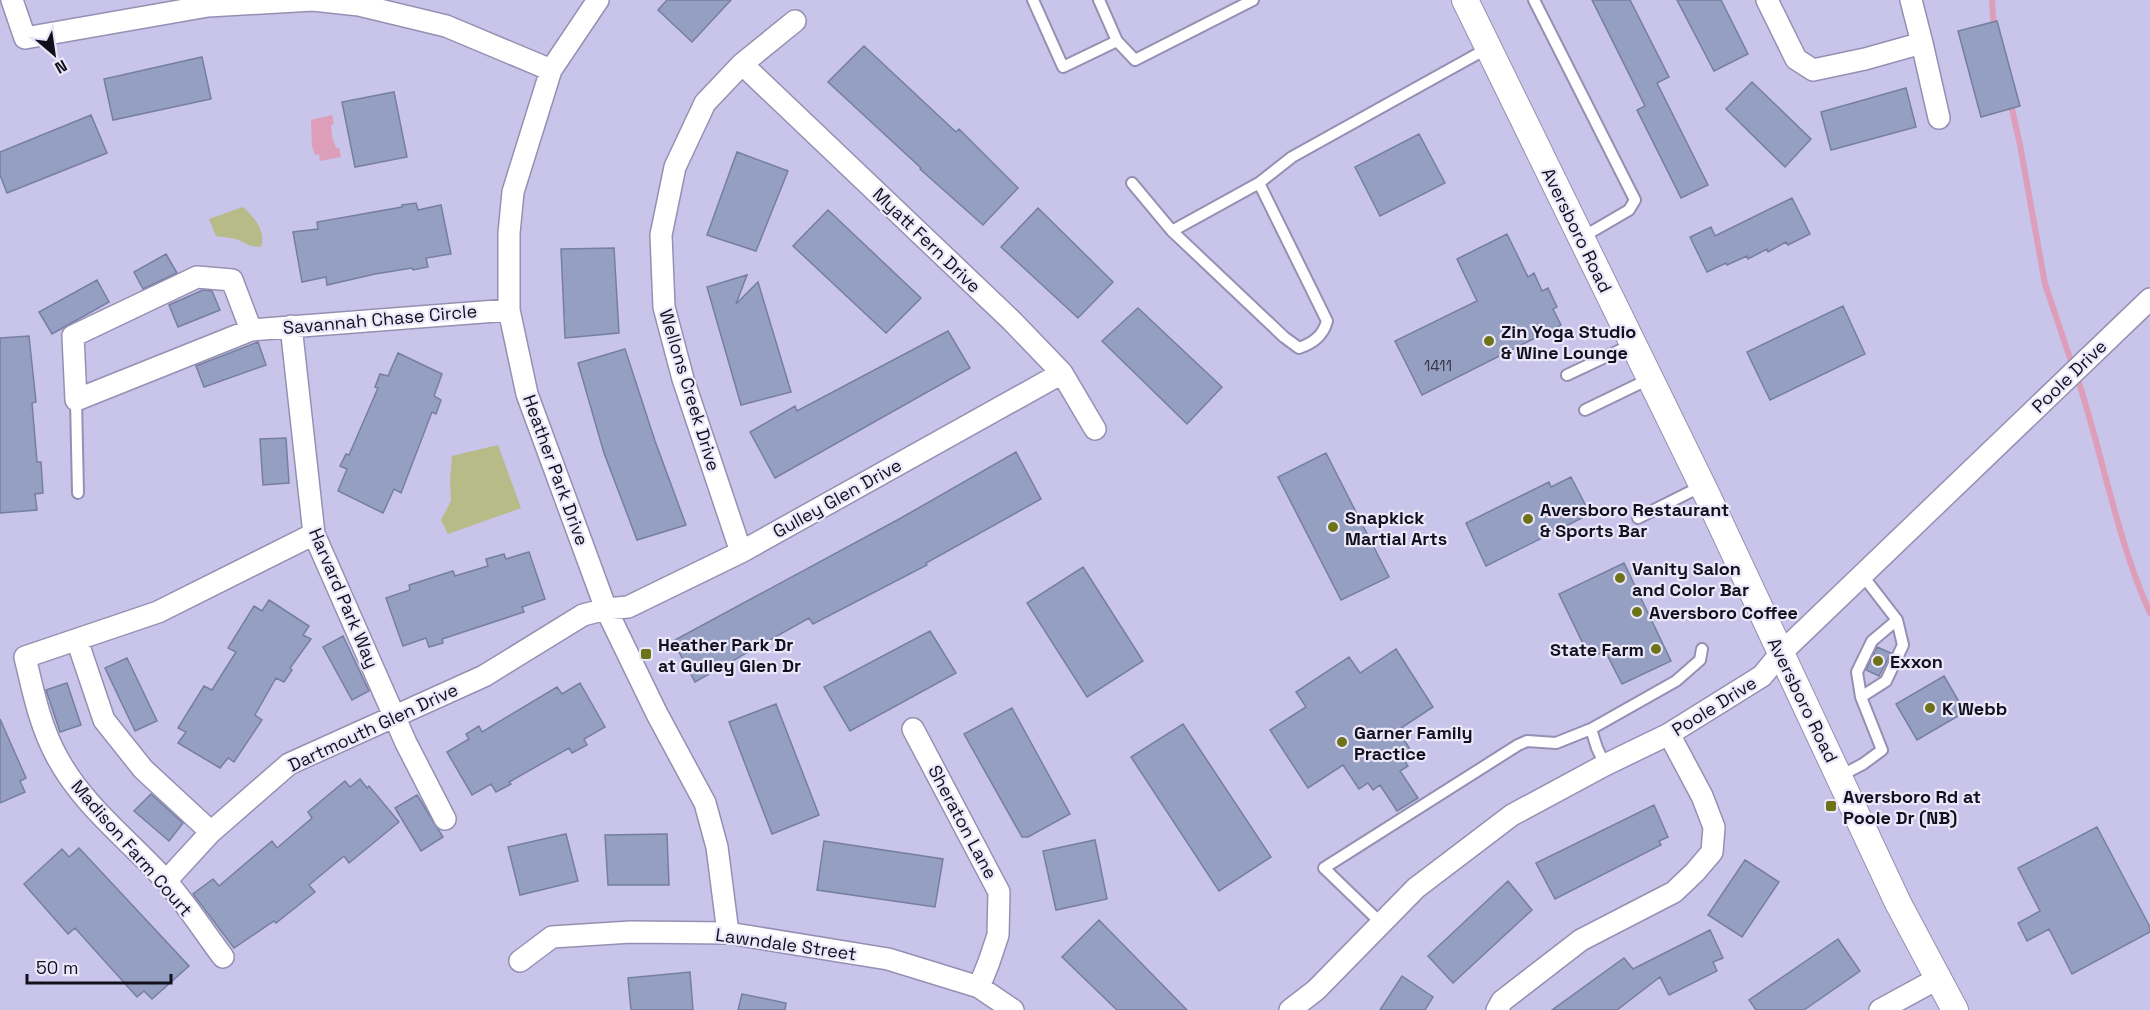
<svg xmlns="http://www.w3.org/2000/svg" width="2150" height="1010" font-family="'Space Grotesk',sans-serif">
	<rect width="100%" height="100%" fill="#c9c4e9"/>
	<path fill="#b7bb88" d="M243,207C255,218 266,231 261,247L251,246L236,239L216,236L209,219Z
		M498,445L521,508L448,534L441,520L451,501L450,480L452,456Z"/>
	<path fill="#dc9eb8" d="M332,115L334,124L331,125L332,137L336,148H339L341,157L320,161L319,154L315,155L312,146L311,120Z"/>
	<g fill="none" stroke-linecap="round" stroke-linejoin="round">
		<path stroke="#dc9eb8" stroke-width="6" d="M1992,0L1994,29
			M2010,100L2020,145L2045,284L2073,367
			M2077,377C2103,455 2116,537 2150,613"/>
	</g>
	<path fill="#959fc1" stroke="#767fa0" stroke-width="1.5" d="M667,0H731L692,42L658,10Z
		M1592,0H1630L1669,77L1657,83L1708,185L1681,198L1637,110L1645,106Z
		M1677,0H1721L1748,54L1714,71Z
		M1997,21L2020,106L1981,117L1958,31Z
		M864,46L956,132L959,129L1018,188L983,225L920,169L921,168L828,82Z
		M202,57L211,99L113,120L104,79Z
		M1752,82L1811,139L1785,167L1726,109Z
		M1906,88L1916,127L1831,150L1821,112Z
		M394,92L407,157L355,167L342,102Z
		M91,115L107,153L7,193L0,175V152Z
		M1419,134L1445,183L1380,216L1355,167Z
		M737,152L788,171L756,251L707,235Z
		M1792,198L1810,234L1788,245L1786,242L1768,252L1767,249L1748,259L1747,256L1727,265L1726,263L1707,272L1690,237L1711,227L1715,236Z
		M416,203L418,210L441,205L451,254L426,258L428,267L413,270L412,268L375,274L327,285L326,277L302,282L293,232L318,229L317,222L402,207V205Z
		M1038,208L1113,282L1078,318L1001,247Z
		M828,210L921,298L886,333L793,246Z
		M1507,234L1528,277L1534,273L1542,291L1548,288L1557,307L1553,309L1561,325L1422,395L1395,341L1477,301L1457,259Z
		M614,248L619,333L565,338L561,249Z
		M166,254L177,273L143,289L134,272Z
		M747,275L736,304L758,282L791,392L741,405L707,287Z
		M97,280L109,302L52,334L39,312Z
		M203,290L212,291L220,310L178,327L169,305Z
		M1843,306L1865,354L1770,400L1747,352Z
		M1138,308L1222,387L1187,424L1102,341Z
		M948,331L970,368L775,478L750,432L795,406L797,411Z
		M29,336L36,402L32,403L37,462H41L43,493L35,494L37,510L0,513V338Z
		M258,342L266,365L204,387L196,366Z
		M625,349L655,441L686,525L637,540L604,453L578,363Z
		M398,353L442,374L434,396L441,400L436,414L432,412L401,493L394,489L383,513L338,491L347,469L340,466L346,454L349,455L378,388L375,387L380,374L388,376Z
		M286,438L289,483L263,485L260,439Z
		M1016,452L1041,499L926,563L927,565L813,624L809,618L695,682L673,641L901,518Z
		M1326,453L1389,577L1341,600L1278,477Z
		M1571,477L1590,514L1486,566L1466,523L1549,482L1551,487Z
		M529,552L545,599L522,607L524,612L442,639L443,643L429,647L426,638L403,646L386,598L410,590L409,585L453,571L455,576L488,566L486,559L504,554L506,559Z
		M1624,563L1671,661L1622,684L1605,651L1590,658L1559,594Z
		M1083,567L1143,661L1087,697L1027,603Z
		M269,600L309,626L303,635L311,639L290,668L292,670L284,682L276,678L255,715L262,720L234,762L228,758L220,768L178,743L186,732L178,728L204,686L212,690L236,652L228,648L254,606L262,611Z
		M930,631L956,673L850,731L824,687Z
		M343,636L369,691L352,700L323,647Z
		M1877,647L1891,653L1879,676L1866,670Z
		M1396,649L1433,707L1398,730L1413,754L1404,760L1408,766L1400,771L1418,798L1397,811L1380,785L1373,790L1368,783L1359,789L1343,765L1308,788L1270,730L1306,707L1296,692L1349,657L1360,673Z
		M127,658L157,721L135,731L105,668Z
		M1944,676L1965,712L1917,740L1896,704Z
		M67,683L81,725L60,732L46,690Z
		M580,683L605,727L584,739L587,745L572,753L569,748L509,782L511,784L496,792L491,784L472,795L447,752L469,739L466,734L479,726L482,732L557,687L562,694Z
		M776,704L819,815L772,834L729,722Z
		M1012,708L1070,814L1028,837H1022L964,734Z
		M0,719L26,778L20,781L25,792L0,803Z
		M1183,724L1271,857L1219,891L1131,757Z
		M360,779L367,788L369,786L399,822L349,863L344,856L309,885L315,892L276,923L274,921L234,948L193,894L213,879L219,886L272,841L277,848L312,818L308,812L345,781L350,787Z
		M151,794L183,823L169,841L134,811Z
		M417,795L443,837L421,851L395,808Z
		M1654,805L1668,837L1659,841L1661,845L1555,899L1536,863Z
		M2097,827L2150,927V932L2072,974L2049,929L2027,941L2018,923L2040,911L2018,868Z
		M566,834L578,881L520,895L508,847Z
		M667,834L669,885H608L605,835Z
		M1095,840L1107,899L1056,910L1043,851Z
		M824,841L943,859L935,907L817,890Z
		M79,848L189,966L152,999L144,991L137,997L75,928L68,934L24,884L62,849L69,857Z
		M1745,860L1779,882L1742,937L1708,915Z
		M1508,881L1532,910L1453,983L1428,956Z
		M1099,920L1187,1010H1117L1062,957Z
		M1710,930L1723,958L1713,962L1717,971L1669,995L1660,977L1617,1010H1552L1624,958L1633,969Z
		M1838,939L1860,971L1804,1010H1756L1749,1000Z
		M690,972L693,1010H631L628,978Z
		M1402,976L1433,997L1425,1010H1380Z
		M742,994L786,1003L785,1010H738Z"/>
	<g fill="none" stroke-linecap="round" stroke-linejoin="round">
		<defs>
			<path id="service" d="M1033,0L1063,67L1117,41
				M1099,0L1117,41L1135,60L1253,0
				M1534,0L1635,200L1629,210L1581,238
				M1132,183L1172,231
				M1259,183L1172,231L1284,337L1299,348C1313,343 1323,336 1327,321L1259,183L1292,157L1488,48
				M1567,375L1633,344
				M76,400L78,493
				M1585,410L1649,379
				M1638,518L1702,486
				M1863,576L1897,620
				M1605,765L1597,748L1591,729L1676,681L1700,660L1702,649
				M1840,776L1863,764L1882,750L1861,697L1886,681L1903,645L1897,620L1872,641L1857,672L1861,697
				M1381,923L1324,868L1518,745L1527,741L1556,743L1591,729"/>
			<path id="minor" d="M12,0L25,38L208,6L313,0L359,5L446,26L551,70
				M598,0L551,70L513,192L509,233V310L527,394L606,609L657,714L705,803L717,847L728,933
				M1767,0L1796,59L1813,70L1865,59L1922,43L1939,118
				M1911,0L1922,43
				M742,64L1012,321L1062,373L1095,429
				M291,326L314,534L406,743L445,819
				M251,330L232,280L197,277L73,336L76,400L251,330L509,310
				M741,552L683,379L664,307L661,235L675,167L705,103L742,64L795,21
				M77,640L104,720L143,769L211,832
				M913,729L999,892L998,935L989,962L979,987
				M166,881L211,832L289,764L484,676L583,615L606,609L628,607L741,552L1062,373
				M223,957C204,932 186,903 165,880C128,839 84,807 57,757C40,726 33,691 25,657L158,612L314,534
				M520,961L552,937L631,932L728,933L888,959L979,987L1013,1010
				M1290,1010L1316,990L1416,888L1512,815L1605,765L1669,734L1762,676L1781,653L2150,299
				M1497,1010L1502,1001L1581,940L1674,892L1695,872L1712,852L1714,827L1702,796L1669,734
				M1880,1010L1937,979"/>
			<path id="tertiary" d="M1465,0L1707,495L1898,903L1955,1010"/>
		</defs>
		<use href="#service" stroke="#9590b3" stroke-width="14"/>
		<use href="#minor" stroke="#9590b3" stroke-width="24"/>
		<use href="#tertiary" stroke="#9590b3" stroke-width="28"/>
		<use href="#service" stroke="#fff" stroke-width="10"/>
		<use href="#minor" stroke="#fff" stroke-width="21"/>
		<use href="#tertiary" stroke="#fff" stroke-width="26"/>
	</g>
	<g fill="#6e7218" stroke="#eae7fa" stroke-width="2">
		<circle cx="1489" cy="341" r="6"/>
		<circle cx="1528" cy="519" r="6"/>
		<circle cx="1333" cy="527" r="6"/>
		<circle cx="1620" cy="578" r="6"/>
		<circle cx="1637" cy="612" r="6"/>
		<circle cx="1656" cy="649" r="6"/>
		<rect x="640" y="648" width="12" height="12" rx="3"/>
		<circle cx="1878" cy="661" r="6"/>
		<circle cx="1930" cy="708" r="6"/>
		<circle cx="1342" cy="742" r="6"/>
		<rect x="1825" y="800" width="12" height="12" rx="3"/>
	</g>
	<g text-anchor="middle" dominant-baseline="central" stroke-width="4.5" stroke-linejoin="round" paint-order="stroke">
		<g font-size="15" fill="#333445">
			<text x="1438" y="365">1411</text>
		</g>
		<g font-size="18" fill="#12101c" stroke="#eae7fa">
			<text transform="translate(1577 230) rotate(64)">Aversboro Road</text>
			<text transform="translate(927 240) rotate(44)">Myatt Fern Drive</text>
			<text transform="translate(380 319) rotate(-5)">Savannah Chase Circle</text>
			<text transform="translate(2069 376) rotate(-44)">Poole Drive</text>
			<text transform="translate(690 390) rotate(73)">Wellons Creek Drive</text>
			<text transform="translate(556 470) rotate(70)">Heather Park Drive</text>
			<text transform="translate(837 498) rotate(-29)">Gulley Glen Drive</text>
			<text transform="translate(344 598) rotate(67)">Harvard Park Way</text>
			<text transform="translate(1803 700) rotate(64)">Aversboro Road</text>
			<text transform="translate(1714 706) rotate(-32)">Poole Drive</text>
			<text transform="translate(373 727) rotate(-25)">Dartmouth Glen Drive</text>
			<text transform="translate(963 822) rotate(62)">Sheraton Lane</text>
			<text transform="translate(132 848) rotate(49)">Madison Farm Court</text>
			<text transform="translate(786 944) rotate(8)">Lawndale Street</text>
		</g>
		<g font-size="18" font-weight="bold" fill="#12101c" stroke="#eae7fa" text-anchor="start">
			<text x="1501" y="331">Zin Yoga Studio<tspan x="1501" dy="21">&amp; Wine Lounge</tspan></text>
			<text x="1540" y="509">Aversboro Restaurant<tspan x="1540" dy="21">&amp; Sports Bar</tspan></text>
			<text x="1345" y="517">Snapkick<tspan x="1345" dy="21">Martial Arts</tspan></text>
			<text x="1632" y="568">Vanity Salon<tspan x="1632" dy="21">and Color Bar</tspan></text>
			<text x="1649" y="612">Aversboro Coffee</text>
			<text x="658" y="644">Heather Park Dr<tspan x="658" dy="21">at Gulley Glen Dr</tspan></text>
			<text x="1644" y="649" text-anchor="end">State Farm</text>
			<text x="1890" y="661">Exxon</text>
			<text x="1942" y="708">K Webb</text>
			<text x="1354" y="732">Garner Family<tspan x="1354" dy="21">Practice</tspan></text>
			<text x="1843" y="796">Aversboro Rd at<tspan x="1843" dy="21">Poole Dr (NB)</tspan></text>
		</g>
	</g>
	<g transform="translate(54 54) rotate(151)" stroke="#eae7fa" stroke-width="4.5" paint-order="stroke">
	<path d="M0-4.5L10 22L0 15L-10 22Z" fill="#12101c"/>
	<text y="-9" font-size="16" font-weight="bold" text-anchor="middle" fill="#12101c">N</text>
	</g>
	<path d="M27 974v9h144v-9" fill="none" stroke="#12101c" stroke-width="3"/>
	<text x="36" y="974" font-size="18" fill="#12101c" stroke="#eae7fa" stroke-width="4.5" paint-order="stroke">50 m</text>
</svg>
